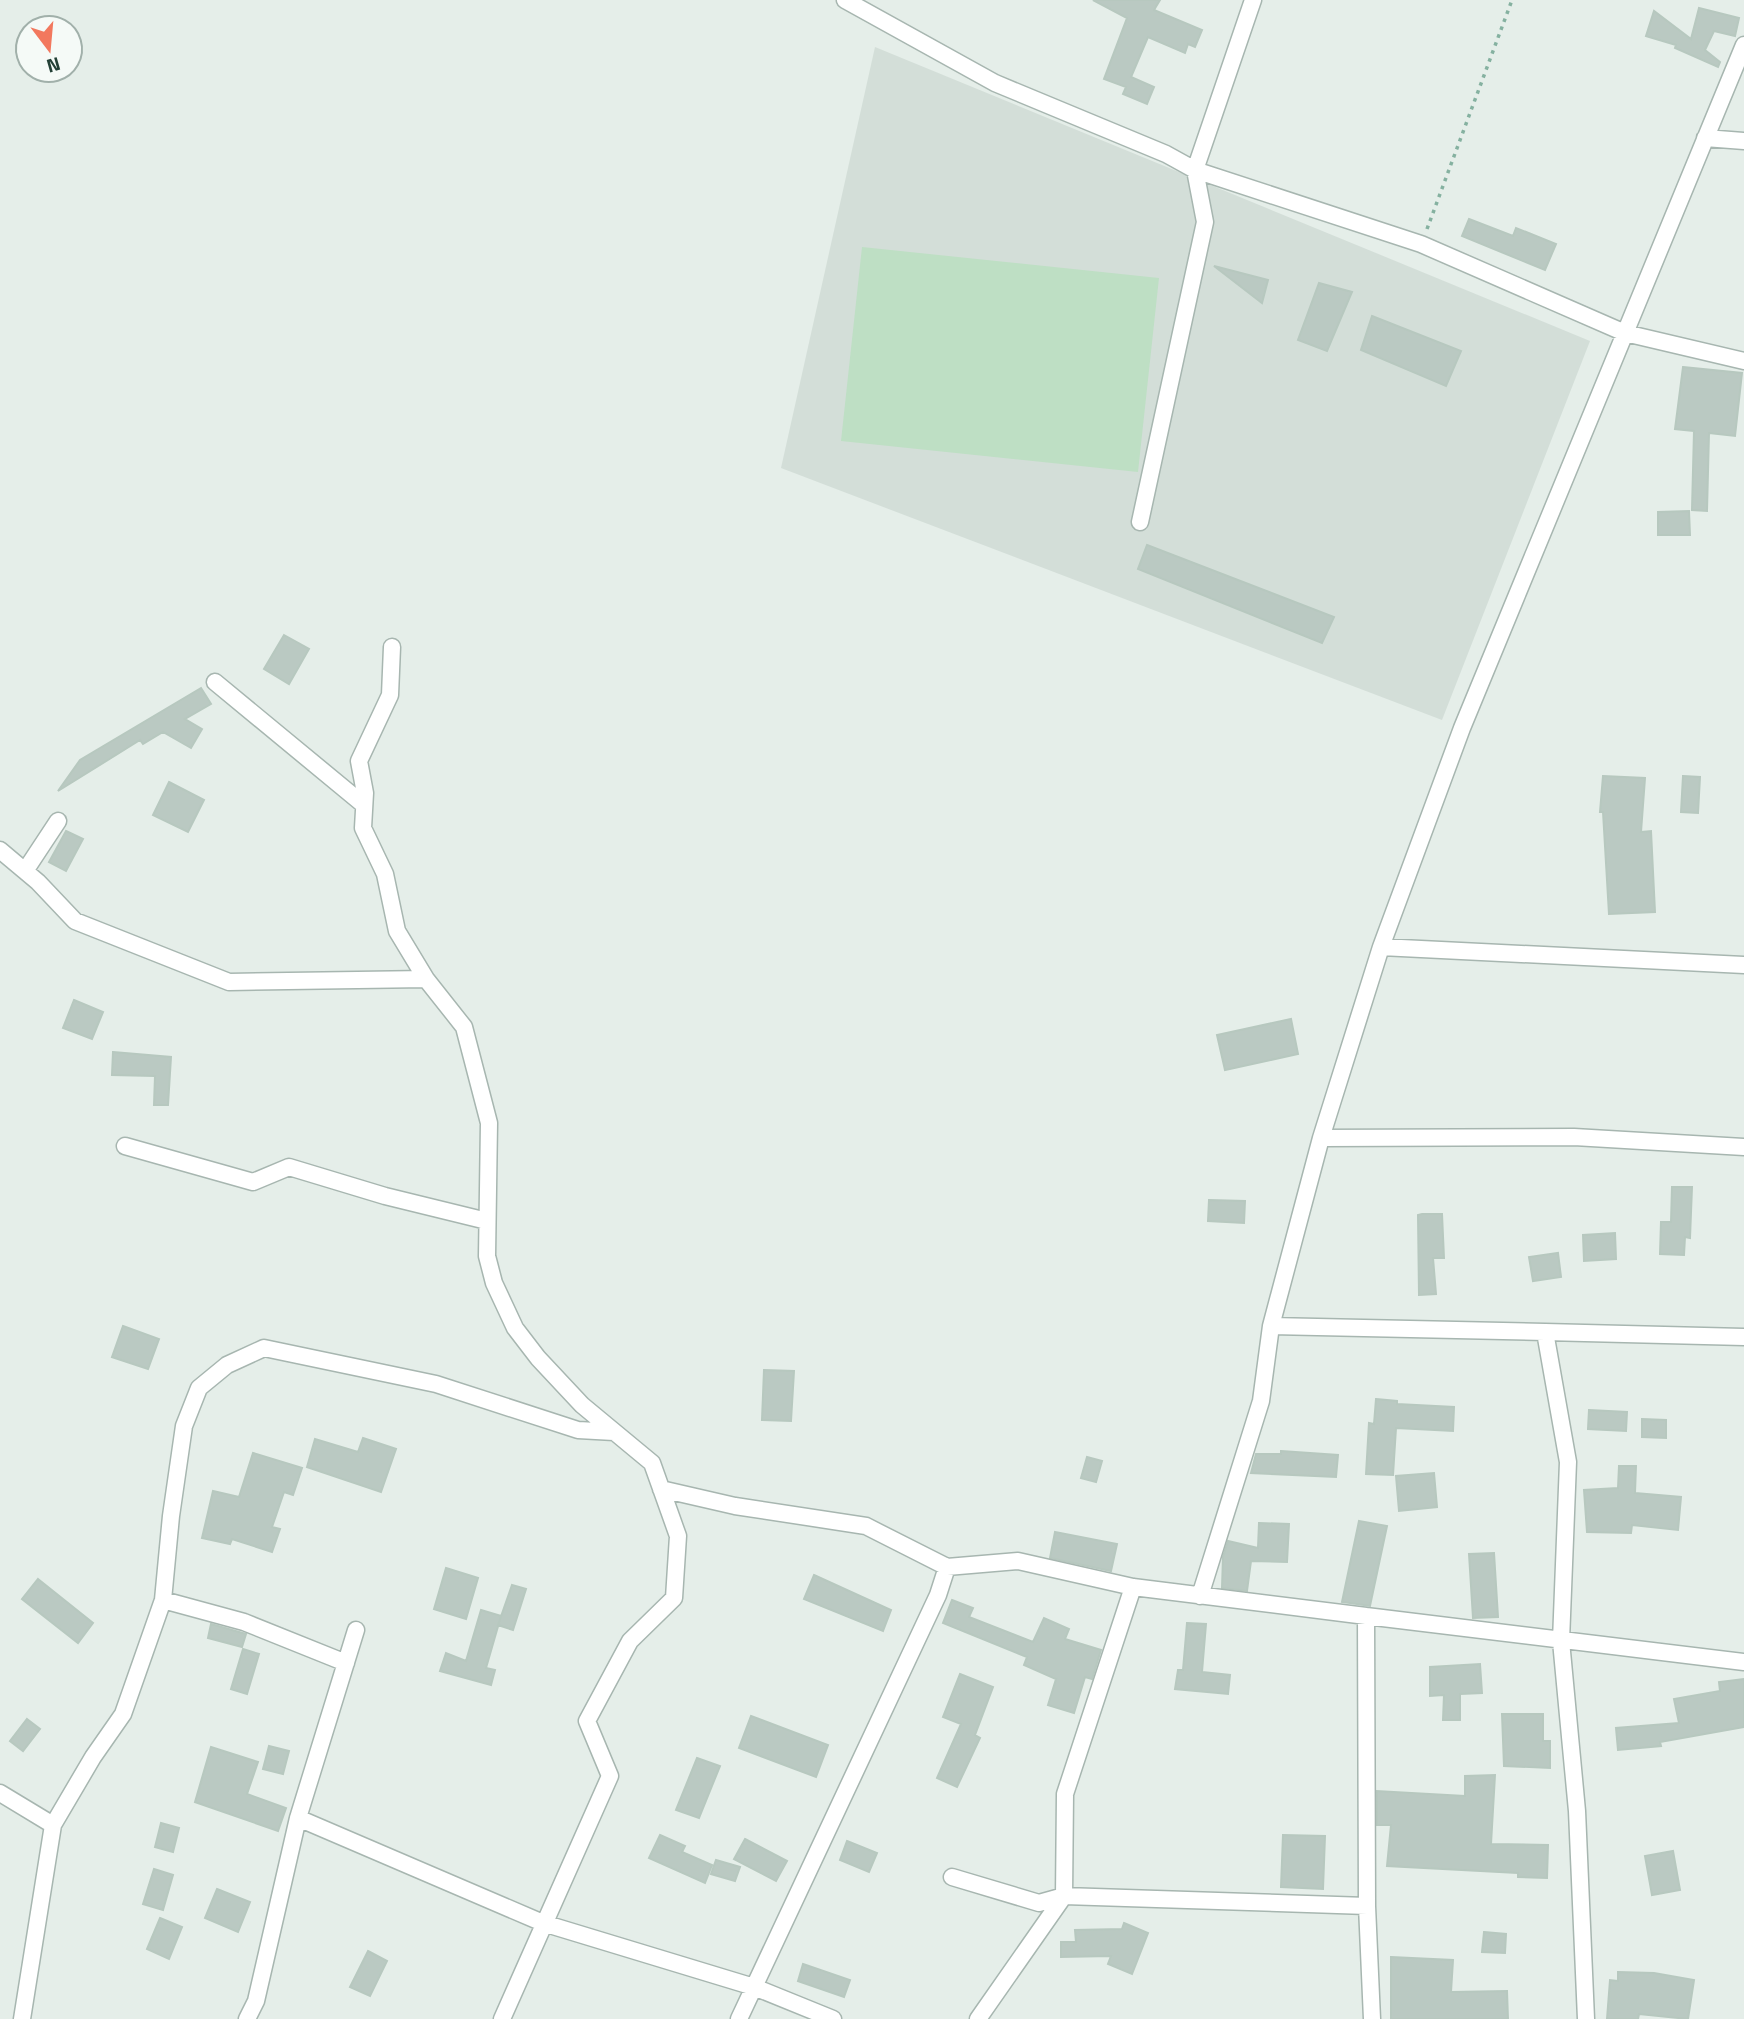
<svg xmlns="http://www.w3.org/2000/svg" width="1744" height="2019" font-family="'Titillium Web',sans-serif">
	<rect width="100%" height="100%" fill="#e5eee9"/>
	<path fill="#d3ded8" d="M875,47L1590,341L1442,720L781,468Z"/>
	<path fill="#bedfc4" d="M862,247L1159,278L1138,472L841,441Z"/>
	<path fill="#bac9c2" stroke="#b7c8bf" stroke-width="2" d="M1093,0H1160L1154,10L1202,30L1195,47L1188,44L1185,53L1148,37L1131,77L1154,87L1147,104L1123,94L1126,87L1104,79L1127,18Z
		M1699,8L1739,18L1735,36L1714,31L1705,50L1720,62L1718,67L1675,48L1676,45L1646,36L1654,11L1691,39Z
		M1469,219L1513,236L1516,228L1556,244L1545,270L1462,236Z
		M1214,266L1268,280L1262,303Z
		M1319,283L1352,292L1327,351L1298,340Z
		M1372,316L1461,351L1446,386L1361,350Z
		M1683,367L1742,373L1735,436L1709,433L1707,511L1692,510L1694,431L1675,429Z
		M1689,511L1690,535H1658V512Z
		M1147,545L1334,617L1322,643L1138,569Z
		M284,635L309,649L289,684L264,669Z
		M201,688L211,704L185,719L202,729L191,748L163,732L143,744L140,740L58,791L80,760Z
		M1603,776L1645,778L1641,832L1651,831L1655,912L1609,914L1603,812H1600Z
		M1683,776L1700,777L1698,813L1681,812Z
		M169,782L204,800L188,832L153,815Z
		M66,831L83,839L66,871L49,862Z
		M74,1000L103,1012L92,1039L63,1028Z
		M1291,1019L1298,1054L1225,1070L1217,1035Z
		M113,1052L171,1057L168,1105H154L155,1076L112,1075Z
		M1672,1187H1692L1690,1238L1685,1237L1684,1255L1660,1254L1661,1222H1671Z
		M1209,1200L1245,1201L1244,1223L1208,1221Z
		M1422,1214H1442L1444,1258H1433L1436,1294L1419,1295L1418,1215Z
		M1615,1233L1616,1259L1584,1261L1583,1235Z
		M1558,1253L1561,1277L1533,1281L1529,1257Z
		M123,1326L159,1339L148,1369L112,1357Z
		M764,1370L794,1371L791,1421L762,1420Z
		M1376,1399L1397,1401V1404L1454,1407L1453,1431L1396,1428L1393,1475L1366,1474L1369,1423L1374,1424Z
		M1589,1410L1627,1412L1626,1431L1588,1429Z
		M1642,1419L1666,1420V1438L1642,1437Z
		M363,1438L396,1449L381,1492L307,1467L315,1439L358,1452Z
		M1281,1451L1338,1455L1336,1477L1251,1473L1256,1454H1281Z
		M253,1453L302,1468L293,1495L284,1492L272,1527L280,1529L272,1552L232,1539L230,1544L202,1538L213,1491L239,1497Z
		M1087,1457L1102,1461L1096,1482L1081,1478Z
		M1619,1466H1636L1635,1493L1681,1497L1678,1530L1632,1525L1631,1533L1587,1532L1584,1490L1618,1488Z
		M1434,1473L1437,1507L1399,1511L1396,1476Z
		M1359,1521L1387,1526L1370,1606L1342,1602Z
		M1259,1523L1289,1524L1287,1562L1251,1561L1247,1591L1222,1588L1223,1557L1228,1541L1258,1548Z
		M1055,1532L1117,1544L1111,1571L1050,1558Z
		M1494,1553L1498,1617L1473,1618L1469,1554Z
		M446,1568L478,1578L466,1619L434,1609Z
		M814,1575L891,1610L883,1631L804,1599Z
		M38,1579L93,1623L78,1643L22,1599Z
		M512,1585L526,1589L513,1630L498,1625Z
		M952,1600L973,1608L969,1617L1033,1642L1044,1618L1069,1629L1065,1639L1101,1650L1092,1679L1085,1677L1074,1713L1048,1705L1056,1679L1024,1665L1027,1657L943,1623Z
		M481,1610L501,1616L486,1668L495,1670L491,1685L440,1671L446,1653L466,1661Z
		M1187,1623L1206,1624L1202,1672L1230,1675L1228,1694L1175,1689L1178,1670H1183Z
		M211,1624L246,1634L242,1647L208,1638Z
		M243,1649L259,1654L247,1694L231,1689Z
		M1480,1664L1482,1693L1460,1694V1720H1443L1444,1695L1430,1696V1667Z
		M960,1674L993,1687L975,1735L980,1738L957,1787L937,1778L961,1724L943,1717Z
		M1744,1679V1727L1660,1742L1661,1746L1618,1750L1616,1728L1679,1723L1674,1699L1720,1691L1719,1682Z
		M1502,1714H1543V1741H1550V1768L1504,1766Z
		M751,1716L828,1745L816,1777L739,1748Z
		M27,1719L40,1729L23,1751L10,1741Z
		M269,1746L289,1751L283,1774L263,1769Z
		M211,1747L258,1762L247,1794L286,1808L278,1831L195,1802Z
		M697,1758L720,1766L699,1818L676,1810Z
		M1495,1775L1491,1844L1548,1845L1547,1878L1518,1877V1873L1387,1866L1391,1825H1377V1791L1465,1796V1776Z
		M161,1823L179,1828L173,1852L155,1847Z
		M660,1835L685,1846L682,1852L712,1865L705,1883L649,1858Z
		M1283,1835L1325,1836L1323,1889L1281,1887Z
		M745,1839L787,1861L776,1881L734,1859Z
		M847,1841L877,1853L869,1872L840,1860Z
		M1673,1851L1680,1890L1652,1895L1645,1856Z
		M716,1860L740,1867L735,1881L711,1874Z
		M154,1869L173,1875L163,1910L143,1904Z
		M217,1889L250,1902L238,1932L205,1918Z
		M160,1918L182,1927L169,1959L147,1949Z
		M1124,1923L1148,1933L1132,1974L1108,1964L1111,1956L1061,1957V1942H1076L1075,1930L1122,1929Z
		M1484,1932L1506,1934L1505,1953L1482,1952Z
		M368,1951L387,1961L370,1996L350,1987Z
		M1391,1957L1453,1960L1451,1992L1507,1991L1508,2019H1391Z
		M803,1964L850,1980L844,1997L798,1981Z
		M1618,1972L1654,1973L1694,1980L1688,2019L1639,2014L1638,2019H1607L1610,1980L1618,1981Z"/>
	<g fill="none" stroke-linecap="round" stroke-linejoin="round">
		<defs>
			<path id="minor" d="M845,0L995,83L1166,154L1195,170L1421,244L1625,333L1744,361
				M1705,138L1744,141
				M1140,522L1205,222L1195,170L1253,0
				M392,647L390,695L359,761L365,793L363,828L385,874L397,931L426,979L464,1027L489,1123L487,1256L494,1283L515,1328L538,1358L582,1405L652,1463L678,1536L674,1598L630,1641L587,1721L610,1776L502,2019
				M215,682L364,805
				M0,850L38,882L75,921L229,982L426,979
				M25,871L58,821
				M1381,947L1744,965
				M1321,1138L1574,1137L1744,1147
				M125,1146L253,1182L289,1167L385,1196L487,1221
				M1271,1326L1545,1332
				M661,1489L735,1506L866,1526L947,1567L1018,1561L1133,1587L1366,1616L1367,1906L1372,2019
				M1200,1596L1261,1401L1271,1326L1321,1138L1381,947L1462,728L1744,45
				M163,1600L244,1622L346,1663
				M1366,1616L1744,1662
				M0,1793L53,1825
				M298,1818L543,1923L754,1987L833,2019
				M952,1877L1039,1903L1064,1896L1367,1906
				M22,2019L53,1825L93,1757L123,1714L163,1600L171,1516L184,1426L199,1388L227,1365L264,1348L436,1384L578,1430L614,1432
				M247,2019L256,2001L298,1818L356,1630
				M739,2019L938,1595L947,1567
				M978,2019L1064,1896L1065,1794L1133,1587
				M1586,2019L1577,1811L1561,1641L1568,1462L1545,1332L1744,1337"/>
		</defs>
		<use href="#minor" stroke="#a7b6b0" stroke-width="19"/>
		<path stroke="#85b1a0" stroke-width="3.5" stroke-dasharray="3.5 5" stroke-linecap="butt" d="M1427,229L1512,0"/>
		<use href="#minor" stroke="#fff" stroke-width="16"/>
	</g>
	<g transform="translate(49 49) rotate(164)"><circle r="33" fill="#f5faf7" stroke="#a1b0aa" stroke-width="2"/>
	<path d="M0-5L12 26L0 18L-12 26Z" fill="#f2785e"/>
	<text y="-10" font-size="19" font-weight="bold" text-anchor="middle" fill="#234036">N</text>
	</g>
</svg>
